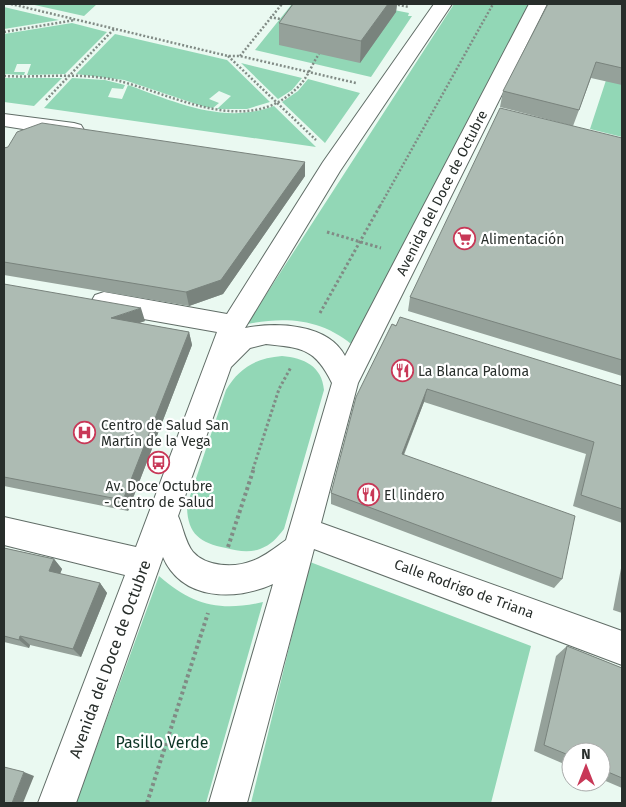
<svg xmlns="http://www.w3.org/2000/svg" width="626" height="807" font-family="'Fira Sans',sans-serif">
	<rect width="100%" height="100%" fill="#eaf9f1"/>
	<path fill="#92d7b6" d="M30,4H97L84,16Z
		M292,4H364L409,13L408,16H412L371,77L255,50Z
		M454,4H530L356,348C324,319 287,316 247,324Z
		M4,7L59,20L4,29Z
		M72,23L107,32L65,74L27,75L31,64H17L14,72H25L24,75L4,74V34Z
		M115,34L227,60L270,102L247,109H217L231,96L219,91L209,99L219,103L213,108L205,107L124,80L76,74Z
		M622,58V137L590,129L612,62Z
		M241,63L302,78L292,90L278,99Z
		M4,78H62L34,106L4,102Z
		M72,78L105,80L125,85L123,89L112,88L108,97L122,99L128,85C175,102 224,125 274,106L316,147L44,108Z
		M308,79L360,93L325,143L282,102L298,91Z
		M282,356C304,358 322,366 324,390L284,529C277,538 271,545 260,549C249,553 237,551 226,548C199,543 187,533 187,505L226,390C239,368 256,358 282,356Z
		M310,562L531,646L491,803H251Z
		M159,576C192,605 220,612 263,602L206,803H76Z"/>
	<g fill="none" stroke-linecap="round" stroke-linejoin="round">
		<defs>
			<path id="street" d="M434,4H452L340,171L245,328C276,322 328,323 345,356L529,4H547L358,383L321,523L622,631V665L314,549L247,803H209L273,584C236,601 182,601 163,557L76,803H38L125,575L4,545V517L136,547L217,332L104,312L95,309L91,302L95,295L104,292L227,314L323,162ZM266,344C302,348 315,348 332,383L286,540C275,548 264,557 252,561C235,568 206,567 193,552C185,542 183,527 178,516L231,367L250,348Z
				M4,114L74,123L81,125L84,130L81,135L74,137L4,126Z"/>
		</defs>
		<use href="#street" stroke="#616d67" stroke-width="2"/>
		<path stroke="#818b85" stroke-width="2.5" stroke-dasharray="2 2" stroke-linecap="butt" d="M11,4L228,56H240L356,83
			M394,4L409,7
			M270,17L285,20
			M4,32L75,20
			M228,56L316,140
			M240,56L282,4
			M4,76C41,78 79,72 115,80C172,93 248,140 299,86C308,77 312,64 319,54
			M46,100L114,29
			M380,206L493,4"/>
		<path stroke="#818b85" stroke-width="3" stroke-dasharray="2.5 2.5" stroke-linecap="butt" d="M327,232L381,248
			M320,313L381,204
			M253,469L279,389L291,367"/>
		<path stroke="#818b85" stroke-width="4" stroke-dasharray="3 3" stroke-linecap="butt" d="M228,547L254,468
			M147,803L208,613"/>
		<use href="#street" fill="#fff" fill-rule="evenodd"/>
	</g>
	<path fill="#95a19a" d="M293,4H397L396,12L360,63L279,45V23Z
		M622,4V85L591,78L573,126L500,107L503,91Z
		M622,138V376L408,311L410,297Z
		M4,148L305,162V176L223,294L189,306L4,275Z
		M4,284L145,321L139,323L189,332L192,345L128,511L4,486Z
		M392,324L622,386V523L573,506L586,454L424,402L404,455L562,579L554,588L331,504V493Z
		M4,548L54,559L62,569L60,574L100,583L107,593L81,657L30,645L29,648L4,642Z
		M622,563V613L613,610Z
		M567,646L622,668V788L601,779V752H571V767L534,751L556,656Z"/>
	<path fill="#79837d" d="M388,4H397L396,12L360,63L361,41Z
		M305,162V176L223,294L189,306L186,292Z
		M141,308L145,321L116,331L111,318Z
		M189,332L192,345L128,511L123,500Z
		M427,389L424,402L399,466L402,454Z
		M54,559L62,569L57,581L49,571Z
		M100,583L107,593L81,657L73,649Z
		M20,636L30,645L29,648L19,640Z
		M24,772L34,776L23,803H12Z"/>
	<path fill="#adbbb3" stroke="#79837d" d="M293,4H388L361,41L279,23Z
		M548,4H622V68L596,62L579,110L503,91Z
		M500,108L622,138V360L410,297Z
		M42,123L305,162L221,280L186,292L4,262V148L8,147L17,132Z
		M4,284L141,308L111,318L189,332L123,500L4,477Z
		M400,317L622,386V509L581,495L594,442L427,389L402,454L575,516L562,579L331,493L356,397L392,324L396,326Z
		M4,548L54,559L49,571L100,583L73,649L20,636L19,640L4,636Z
		M567,646L622,668V778L601,769V752H571V756L544,745Z
		M4,767L24,772L12,803H4Z"/>
	<defs>
		<symbol id="supermarket-ring" viewBox="-11 -11 22 22"><circle r="9.5" fill="#fff" stroke="#c83857" stroke-width="1.5"/><path d="M-6-5.5h2.5l.6 2H6L4.5 2H-2.5L-4.4-4H-6ZM-1.5 3.2a1.3 1.3 0 1 0 .1 0ZM3 3.2a1.3 1.3 0 1 0 .1 0Z" fill="#c83857"/></symbol>
		<symbol id="restaurant-ring" viewBox="-11 -11 22 22"><circle r="9.5" fill="#fff" stroke="#c83857" stroke-width="1.5"/><path d="M-5-6h1v4h1v-4h1v4h1v-4h1v5L-1.5 .5V6h-2V.5L-5-1ZM5-6V6H3V1.5H1.5Q1.5-4 5-6Z" fill="#c83857"/></symbol>
		<symbol id="hospital-ring" viewBox="-11 -11 22 22"><circle r="9.5" fill="#fff" stroke="#c83857" stroke-width="1.5"/><path d="M-5-5h3v3.5h4V-5h3V5h-3V1.5h-4V5h-3Z" fill="#c83857"/></symbol>
		<symbol id="bus-ring" viewBox="-11 -11 22 22"><circle r="9.5" fill="#fff" stroke="#c83857" stroke-width="1.5"/><path d="M-5-6H5V4H4V6H2V4H-2V6H-4V4H-5ZM-3.5-4V0h7V-4ZM-3.5 1.2v1.5H-2V1.2ZM2 1.2v1.5H3.5V1.2Z" fill="#c83857"/></symbol>
	</defs>
	<g fill-rule="evenodd">
		<use href="#supermarket-ring" x="452" y="226" width="25" height="25"/>
		<use href="#restaurant-ring" x="390" y="358" width="25" height="25"/>
		<use href="#hospital-ring" x="72" y="420" width="25" height="25"/>
		<use href="#bus-ring" x="146" y="450" width="25" height="25"/>
		<use href="#restaurant-ring" x="356" y="482" width="25" height="25"/>
	</g>
	<g text-anchor="middle" dominant-baseline="central" stroke-width="4.5" stroke-linejoin="round" paint-order="stroke">
		<g font-size="14" fill="#282e2b" stroke="#fff">
			<text transform="translate(442 193) rotate(-63)">Avenida del Doce de Octubre</text>
			<text transform="translate(464 589) rotate(20)">Calle Rodrigo de Triana</text>
		</g>
		<g font-size="14" fill="#282e2b" stroke="#fff" text-anchor="start">
			<text x="481" y="239">Alimentación</text>
			<text x="418" y="371">La Blanca Paloma</text>
			<text x="101" y="425">Centro de Salud San<tspan x="101" dy="16">Martín de la Vega</tspan></text>
			<text x="159" y="486" text-anchor="middle">Av. Doce Octubre<tspan x="159" dy="16">- Centro de Salud</tspan></text>
			<text x="384" y="495">El lindero</text>
		</g>
		<g font-size="16" fill="#282e2b" stroke="#fff">
			<text transform="translate(110 659) rotate(-70)">Avenida del Doce de Octubre</text>
		</g>
		<g font-size="16" fill="#0a3323" stroke="#fff">
			<text x="162" y="742">Pasillo Verde</text>
		</g>
	</g>
	<rect width="626" height="807" fill="none" stroke="#282e2b" stroke-width="10"/>
	<g transform="translate(586 767)"><circle r="24" fill="#ffffff" stroke="#a9abaa"/>
	<path d="M0-4L9 19L0 12L-9 19Z" fill="#c83857"/>
	<text y="-8" font-size="14" font-weight="bold" text-anchor="middle" fill="#282e2b">N</text>
	</g>
</svg>
